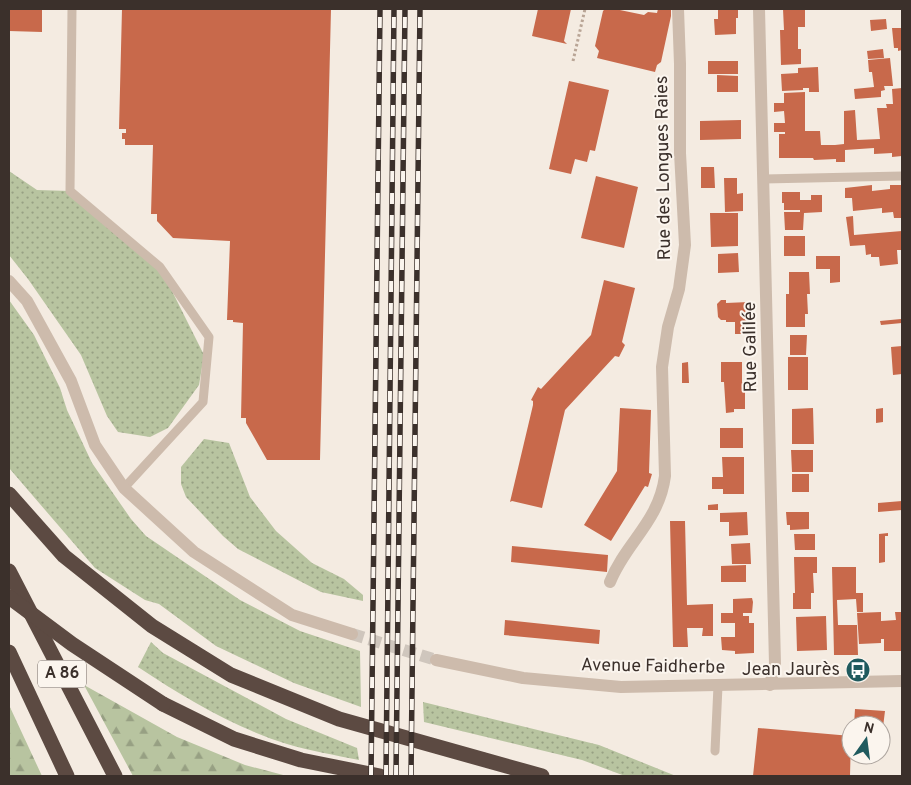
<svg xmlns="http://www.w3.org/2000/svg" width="911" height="785" font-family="Overpass,sans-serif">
	<defs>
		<pattern id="grass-dots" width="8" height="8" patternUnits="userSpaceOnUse" patternTransform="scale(1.25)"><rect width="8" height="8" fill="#b8c4a0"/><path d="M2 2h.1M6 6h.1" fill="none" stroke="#97a083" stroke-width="1.8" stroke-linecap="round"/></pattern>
		<pattern id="forest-firs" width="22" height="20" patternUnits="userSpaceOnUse" patternTransform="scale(1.25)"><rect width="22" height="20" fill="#b8c4a0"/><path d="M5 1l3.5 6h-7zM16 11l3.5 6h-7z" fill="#97a083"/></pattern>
	</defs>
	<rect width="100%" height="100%" fill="#f4ebe1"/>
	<path fill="url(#grass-dots)" d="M9,171L37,190L70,191L160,267L204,355L199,385L168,428L150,437L118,432L107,416L81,355L28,279L9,255Z
		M9,300L34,335L60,388L67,410L92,463L131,519L146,536L240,600L300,631L360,651L361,707L294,683L216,646L159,604L145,600L95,568L9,468Z
		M204,439L229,443L250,497L276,531L312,563L344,579L363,595V601L321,592L238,549L223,536L186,497L181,484V467Z
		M151,642L163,653L286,719L357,748L359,760C335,755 310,751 287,744C233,727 185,698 138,667Z
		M423,702L599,745L676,776H625L582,760L424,722Z"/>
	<path fill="url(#forest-firs)" d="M84,685L177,737L245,765L287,776H133Z
		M9,705L42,776H9Z"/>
	<path fill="#c8694b" d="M9,9H42V32L9,31Z
		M122,9H331L320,460H267L246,423V418H241L243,323L233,322V320H227L230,241L173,238L157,221V214H151L153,145H125V139H122V133H126V129H119Z
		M538,9H571L564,41L567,44L532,36Z
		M605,9H615L644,15L648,12L657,13L658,9H671V16L661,62L657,65L655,72L597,58L599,51L595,46L603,11Z
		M718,9H738V18H736V34L715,35L714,19H718Z
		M783,9H805V27H798V49H801V64L781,65L780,30H784Z
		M886,19L887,29L871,31L870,20Z
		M892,28H902V50L898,51V48H894Z
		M883,49L884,58L868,59L867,51Z
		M890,58L893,86H884L885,90L881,91V97L855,99L854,89L874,87L872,72H869L868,60Z
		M708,61H738V74H708Z
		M818,67L819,92H809V88H803V90L782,91L781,74L798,73V68Z
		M717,75L738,76V92H717Z
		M569,81L609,90L595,151L590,150L587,162L575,159L571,174L549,169Z
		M902,88V156L892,157V153L874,154V148L845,150V162H836V159L814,160L813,158H779V134H785V132H774V123H785L784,111L774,112V103H784V93L805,92V131H820L821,145H835L844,144V111L855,110L857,140L880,139L877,108H887L886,104H893L892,89Z
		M741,120V139L700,140V121Z
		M701,167H714L715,188H701Z
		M596,176L638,187L624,248L581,238Z
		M724,178H737V194L743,193V211L725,212Z
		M872,185V191L890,189V185H902V218H894L893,212L882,213V208L853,211L852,198H845V188Z
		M782,192H800V200H811V195H822V212L804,213L803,230H785L784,212H800V210H784V203H782Z
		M710,213H738V246L711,247Z
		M853,216L854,235L902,231V250H897L898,264L880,266L879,257H871V254L866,255L865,245L850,246L846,217Z
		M784,236H805V256H784Z
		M738,253L739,272L718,273V254Z
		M816,256H840V282L830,283V269H816Z
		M789,272H809L810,294H807L808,314H805V327H786V294H789Z
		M604,280L635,288L622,342L625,345L619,357L615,356L565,410L542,508L512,501L510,502L533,405V401L531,400L538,387L541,389L591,335Z
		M721,300H726V303L749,302V313H751V334H735V322H726V320H721L718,317L717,304Z
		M901,319L902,323L881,325L880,321Z
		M790,335H807L806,355H790Z
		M902,346V374L893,375L891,347Z
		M788,357H808V390H788Z
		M688,362L689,383H682V363Z
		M721,362H742V382H752L753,391H745V409H734V412L726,413L724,382H721Z
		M620,408L651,410L649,473L652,474L648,487L645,486L611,541L584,525L617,471Z
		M813,408L814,444H792V409Z
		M883,408V422L876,423V409Z
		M720,428H743V448H720Z
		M791,450H813V472H792Z
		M722,457H744V494H723V489H712V477H723Z
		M792,474H809V492H792Z
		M902,501V510L878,512V503Z
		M718,504V510H708V505Z
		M747,512L748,535L729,536V522H720V513Z
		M786,512H809V529L790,530V525H787Z
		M670,521H685L687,605L713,604V636H702L703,628H687L688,647H673Z
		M888,533V536H885V562L879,563V534Z
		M794,534H815V550H795Z
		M750,543L751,564H732L731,544Z
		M512,546L608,555L607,572L511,562Z
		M794,557H817V573H813L814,593H811V609H793V593H795Z
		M746,565V582H721V566Z
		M832,567H856V593H863V612H857L856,599L837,600L838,625H857L858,655H834Z
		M752,598L753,602L752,613H743V616H749V623H754V653L735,654V651L722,650L721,637H735V623H721V613H733V599Z
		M881,612V621L896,620L895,612H901L902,651H884V639H881V643L859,644L857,613Z
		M826,616L827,650L797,651L796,617Z
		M505,620L600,630L599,644L504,635Z
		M855,709L885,711L883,727H881V725H854Z
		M758,728L851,736L850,776H753Z"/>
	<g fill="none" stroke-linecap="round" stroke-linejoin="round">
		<path stroke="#cfc6bd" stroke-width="12" stroke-dasharray="12 6" stroke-linecap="butt" d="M352,634L436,660"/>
		<path stroke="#b9a596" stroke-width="3" stroke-dasharray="2.5 2.5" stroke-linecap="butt" d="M573,61L585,9"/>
		<path stroke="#cdbbac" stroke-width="9" d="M72,9L70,191L160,267L209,337L203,402L124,488
			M764,179L902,176
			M715,751L718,686"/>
		<path stroke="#cdbbac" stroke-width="12" d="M759,9L775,664L770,685
			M610,582C626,542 659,522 665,476L662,367L668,327L679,289L685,245L680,153V64L678,9"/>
		<path stroke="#cdbbac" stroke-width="12" d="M9,281L27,301L71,381L95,445L124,488L194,552L292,615L352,634
			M436,660L523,678L621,687L902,681"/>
		<path stroke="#5c4a42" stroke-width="15" d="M9,494L64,556L152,626L231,675L339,719L542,776
			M9,571L115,776
			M9,652L67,776
			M163,704L234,739L301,760L380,776"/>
		<defs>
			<path id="rail" d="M371,776L380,9
				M386,776L394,9
				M396,776L405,9
				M411,776L420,9"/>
		</defs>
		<use href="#rail" stroke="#3b302b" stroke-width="5.5"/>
		<use href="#rail" stroke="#fbf5ee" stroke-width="4" stroke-dasharray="11" stroke-linecap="butt"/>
		<path stroke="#5c4a42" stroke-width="15" d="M9,597L72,644L163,704"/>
	</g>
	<defs>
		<symbol id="bus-disc" viewBox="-11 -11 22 22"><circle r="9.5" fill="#1f5a5e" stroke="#fbf5ee"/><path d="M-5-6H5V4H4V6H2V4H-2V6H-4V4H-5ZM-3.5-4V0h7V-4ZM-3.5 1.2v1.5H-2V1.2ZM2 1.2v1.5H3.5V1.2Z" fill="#fff"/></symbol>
	</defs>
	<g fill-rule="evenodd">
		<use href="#bus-disc" x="844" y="656" width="28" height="28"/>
	</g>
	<g text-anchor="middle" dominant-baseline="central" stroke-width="4" stroke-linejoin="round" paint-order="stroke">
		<rect fill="#fbf5ee" stroke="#756b66" stroke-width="1" x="38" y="660.5" width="48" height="27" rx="4"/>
		<g font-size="16" font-weight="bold" fill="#3b302b">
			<text x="62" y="674">A 86</text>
		</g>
		<g font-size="18" fill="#3b302b" stroke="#fbf5ee">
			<text transform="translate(664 168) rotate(-91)">Rue des Longues Raies</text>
			<text transform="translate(751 347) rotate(-91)">Rue Galilée</text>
			<text transform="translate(653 667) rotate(1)">Avenue Faidherbe</text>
		</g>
		<g font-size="18" fill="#3b302b" stroke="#fbf5ee" text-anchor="end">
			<text x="840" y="670">Jean Jaurès</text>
		</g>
	</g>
	<rect width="911" height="785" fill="none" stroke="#3b302b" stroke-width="20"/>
	<g transform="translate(866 740) rotate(14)"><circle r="24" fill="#fbf5ee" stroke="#aea6a0"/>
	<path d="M0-4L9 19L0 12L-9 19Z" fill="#1f5a5e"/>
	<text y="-8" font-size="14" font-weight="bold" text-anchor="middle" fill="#3b302b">N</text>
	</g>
</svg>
